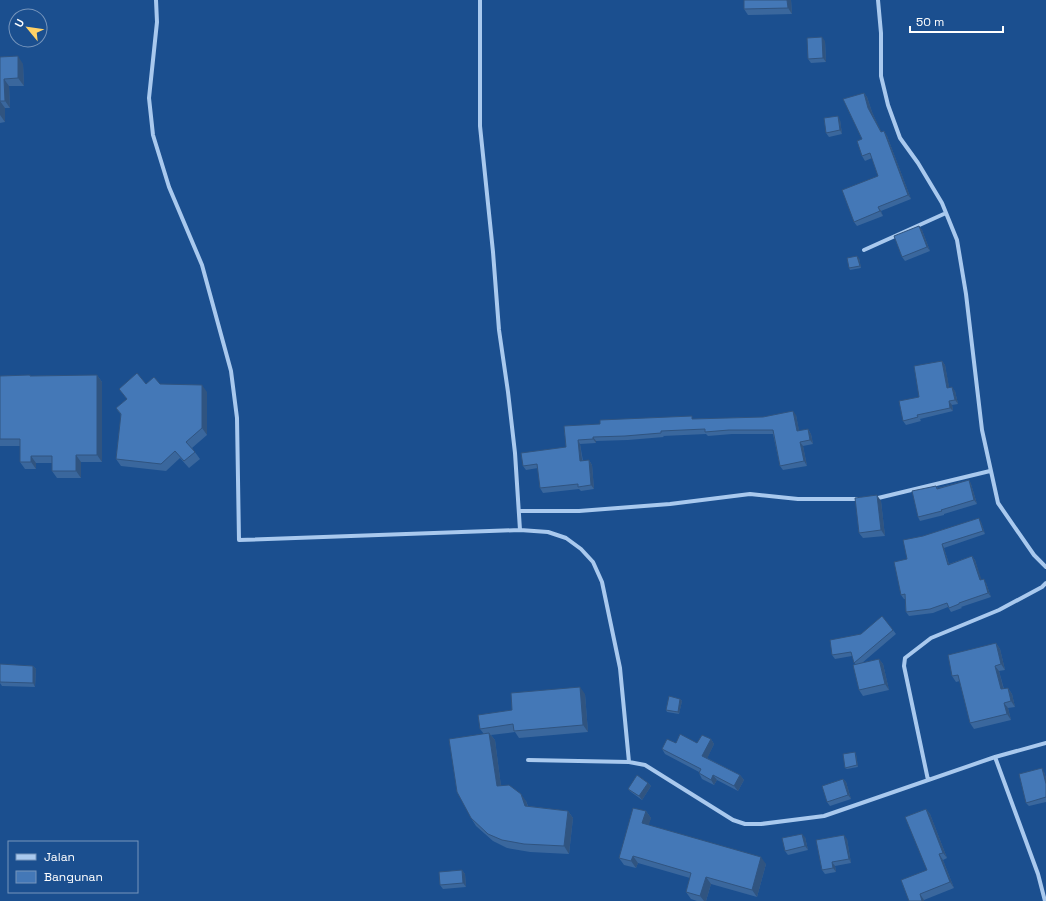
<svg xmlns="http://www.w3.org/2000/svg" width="1046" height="901" font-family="'Space Grotesk',sans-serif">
	<rect width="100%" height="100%" fill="#1b4f8f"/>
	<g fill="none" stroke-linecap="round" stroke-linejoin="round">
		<path stroke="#a9c9ee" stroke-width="4" d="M156,0L157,22L149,98L153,135L169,187L202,265L231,371L237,418L239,540L520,530L548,532L566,538L581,549L593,562L602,582L620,668L629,762
			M480,0V126L493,252L499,330L508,392L515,453L520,530
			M878,0L881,33V76L888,105L900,138L918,163L942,203L957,240L966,294L982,430L998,503L1034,555L1046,567
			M864,250L946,213
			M874,499L990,471
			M519,511H579L670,504L750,494L798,499H859
			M995,757L1038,874L1045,901
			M528,760L629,762L645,765L733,820L745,824H761L824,816L995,757L1046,743
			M928,780L904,666L905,658L931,638L999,610L1042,587L1046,583"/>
	</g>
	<path fill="#3a679d" d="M791,0L792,14L748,15L744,9Z
		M825,41L826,62L811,63L808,59Z
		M0,57L23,64L24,86H9L10,108H5V122L0,123Z
		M864,93L867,97L872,112L881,132L884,131L887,136L911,199L881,211L883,216L857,226L854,222L878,176L872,158L865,161L862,156Z
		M840,120L842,134L829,137L826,133Z
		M919,226L922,230L930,251L905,261L902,257Z
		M859,258L861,268L850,270L849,268Z
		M942,361L945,365L949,388L955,391L958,404L952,405L953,411L920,419L921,421L906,425L903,421Z
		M30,375L31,376L97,375L102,382V462H81V478H57L52,471V463H36V469H25L20,462V446H0V376Z
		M146,384H160L207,392V435L192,448L200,459L189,468L180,458L166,471L121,466L116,459L121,415L116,408L127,399L119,389Z
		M796,415L799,431L808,429L811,434L813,444L803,446L807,466L783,470L780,466L773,434H732L708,436L706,434L663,436L664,437L628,440L596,441V443L580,444L583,461L589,460L592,465L594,489L581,491L579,489L543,493L540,488L538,468L526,470L523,466L566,447L564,426L694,419L763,417Z
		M969,480L971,484L977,504L944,514V515L920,521L918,517L936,486L938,488Z
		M881,501L885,536L863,538L859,533Z
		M981,522L985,534L944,548L949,564L972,556L975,560L981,580L986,583L991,597L961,607L962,608L951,612L948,607L933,613L909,616L906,612L905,599H904L901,595L907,559L923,536Z
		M893,630L896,634L862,663L879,659L883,664L889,690L863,696L859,690L855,664L852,656L835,659L832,655Z
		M996,643L1000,649L1005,670L999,671L1004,689L1008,688L1012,694L1015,707L1008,708L1011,720L974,729L970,723L960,681L956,682L952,676Z
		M0,664L33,666L36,669L35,687L2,686L0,683Z
		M585,694L588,732L519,738L515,732L491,735L495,740L501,786L526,801L528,806L568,811L573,818L569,854L530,852L507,848L493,841L476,826L471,818L484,734L480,729L512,710Z
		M680,699L682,701L679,714L667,712L666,710Z
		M711,739L714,744L707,758L740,775L744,780L738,791L717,780L714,785L702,779L699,773V772L665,754L662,749L676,743H697Z
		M855,752L856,754L858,767L847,769L845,768Z
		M1044,772L1046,778V802L1029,806L1026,803Z
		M843,779L846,782L851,799L830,806L827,802Z
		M648,783L651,786L642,800L631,792L628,789Z
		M926,809L930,814L947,858L943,860L954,888L924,900V901H909L927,870Z
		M646,811L651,818L648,825L766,864L757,897L711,884L706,901H697L691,899L686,892L690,878L638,863L636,868L624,865L619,858Z
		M805,837L808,850L788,855L785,851Z
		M847,839L851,863L835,866L836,872L825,874L822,870Z
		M462,870L465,874L466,887L443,889L440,885Z"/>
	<path fill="#305480" d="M787,0H791L792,14L788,8Z
		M822,37L825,41L826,62L823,58Z
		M18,56L23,64L24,86L18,78Z
		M4,79L9,86L10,108L5,101Z
		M864,93L867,97L872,112L884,137L881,132L868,108Z
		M0,101L5,108V122L0,115Z
		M838,116L840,120L842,134L840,130Z
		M884,131L887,136L911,199L908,195Z
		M878,207L881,211L883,216L880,211Z
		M919,226L922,230L930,251L927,247Z
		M857,256L859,258L861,268L860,266Z
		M942,361L945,365L950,392L947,388Z
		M97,375L102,382V462L97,455Z
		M202,385L207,392V435L202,428Z
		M952,387L955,391L958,404L955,400Z
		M949,401L952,405L953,411L950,408Z
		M793,411L796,415L800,435L797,431Z
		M808,429L811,434L813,444L810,440Z
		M593,437L596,441V443L593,439Z
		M578,440L580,444L583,466L580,461Z
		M800,442L803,446L807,466L804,461Z
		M76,455L81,462V478L76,471Z
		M31,456L36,463V469L31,462Z
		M589,460L592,465L594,489L591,485Z
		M969,480L971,484L977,504L974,500Z
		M877,495L881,501L885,536L881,530Z
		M979,518L981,522L985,534L983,531Z
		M942,544L944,548L950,568L948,565Z
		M972,556L975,560L983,584L980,580Z
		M984,579L986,583L991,597L988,593Z
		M996,643L1000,649L1005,670L1001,664Z
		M879,659L883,664L889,690L885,684Z
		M33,666L36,669L35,687L33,683Z
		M995,666L999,671L1005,695L1001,689Z
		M580,687L585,694L588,732L583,725Z
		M1008,688L1012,694L1015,707L1011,701Z
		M680,699L682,701L679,714L678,712Z
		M1004,703L1008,708L1011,720L1007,714Z
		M489,733L495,740L502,794L497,786Z
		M711,739L714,744L706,761L702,756Z
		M855,752L856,754L858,767L857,765Z
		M1042,768L1044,772L1046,778V784Z
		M713,775L717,780L714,785L711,780Z
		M740,775L744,780L738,791L734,786Z
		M843,779L846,782L851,799L848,795Z
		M648,783L651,786L642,800L639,796Z
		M521,794L526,801L530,813L525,806Z
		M926,809L930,814L947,858L943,853Z
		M568,811L573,818L569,854L564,846Z
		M646,811L651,818L647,830L642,823Z
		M802,834L805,837L808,850L805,846Z
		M844,835L847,839L851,863L849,859Z
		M939,854L943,860L954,888L950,882Z
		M633,856L638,863L636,868L631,861Z
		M761,857L766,864L757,897L752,890Z
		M832,862L835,866L836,872L833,868Z
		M462,870L465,874L466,887L463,883Z
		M706,877L711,884L706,901H704L700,896Z
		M920,894L924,900V901H922Z"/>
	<path fill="#4478b7" stroke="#305480" d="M744,0H787L788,8L744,9Z
		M822,37L823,58L808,59L807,38Z
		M18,56V78L4,79L5,101H0V57Z
		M864,93L868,108L881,132L884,131L908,195L878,207L880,211L854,222L842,190L878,176L870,153L862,156L857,141L862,139L843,99Z
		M838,116L840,130L826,133L824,118Z
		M919,226L927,247L902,257L894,236Z
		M857,256L860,266L849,268L847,258Z
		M942,361L947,388L952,387L955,400L949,401L950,408L917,415L918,417L903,421L899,401L919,397L914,366Z
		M137,373L146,384L154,377L160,384L202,385V428L186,442L195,452L184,461L175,451L161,464L116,459L121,414L116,408L127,399L119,389Z
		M30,375V376L97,375V455H76V471H52V456H31V462H20V439H0V376Z
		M793,411L797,431L808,429L810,440L800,442L804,461L780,466L773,430H729L705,432V429L661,431V433L625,436L593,437V439L578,440L580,461L589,460L591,485L578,487V484L540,488L537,464L523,466L521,453L566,447L564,426L600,424V420L692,416V419L763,417Z
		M969,480L974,500L941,510L942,511L918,517L912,491L936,486L937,489Z
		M877,495L881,530L859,533L855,498Z
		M979,518L983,531L942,544L948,565L972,556L980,580L984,579L988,593L959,603V604L949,608L947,603L930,609L906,612L905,594L901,595L894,562L907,559L903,540L923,536Z
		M882,616L893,630L854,663L851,652L832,655L830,640L861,634Z
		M996,643L1001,664L995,666L1001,689L1008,688L1011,701L1004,703L1007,714L970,723L958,675L952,676L948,655Z
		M879,659L885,684L859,690L853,665Z
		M0,664L33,666V683L0,682Z
		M580,687L583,725L514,731L513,724L480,729L478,715L512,710L511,693Z
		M669,696L680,699L678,712L666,710Z
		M489,733L497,786L509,785L521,794L525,806L568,811L564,846L524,844L502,840L488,834L471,818L457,792L449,739Z
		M680,734L697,743L702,735L711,739L702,756L740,775L734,786L713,775L711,780L699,773L701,769L662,749L667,739L676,743Z
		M855,752L857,765L845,768L843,754Z
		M1042,768L1046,784V797L1026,803L1019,774Z
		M637,775L648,783L639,796L628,789Z
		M843,779L848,795L827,802L822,786Z
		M633,808L646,811L642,823L761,857L752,890L706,877L700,896L686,892L691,873L633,856L631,861L619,858Z
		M926,809L943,853L939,854L950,882L920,894L922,901H909L901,880L927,870L905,817Z
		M802,834L805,846L785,851L782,838Z
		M844,835L849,859L832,862L833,868L822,870L816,840Z
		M462,870L463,883L440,885L439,872Z"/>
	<rect x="8" y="841" width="130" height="52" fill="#1b4f8f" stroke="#7695bc"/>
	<rect x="16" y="854" width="20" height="6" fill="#a9c9ee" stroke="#7695bc"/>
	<text x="44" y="861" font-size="12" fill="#ffffff">Jalan</text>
	<rect x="16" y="871" width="20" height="12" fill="#4478b7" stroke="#7695bc"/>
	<text x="44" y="881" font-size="12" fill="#ffffff">Bangunan</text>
	<g transform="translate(28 28) rotate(299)"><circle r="19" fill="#1b4f8f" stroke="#7695bc"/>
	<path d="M0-3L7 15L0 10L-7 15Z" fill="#ffd166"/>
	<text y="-6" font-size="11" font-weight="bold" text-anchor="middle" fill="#ffffff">U</text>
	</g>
	<path d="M910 26v6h93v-6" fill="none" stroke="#ffffff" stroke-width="2"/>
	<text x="916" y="26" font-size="12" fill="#ffffff" stroke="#1b4f8f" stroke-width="3" paint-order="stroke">50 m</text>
</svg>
